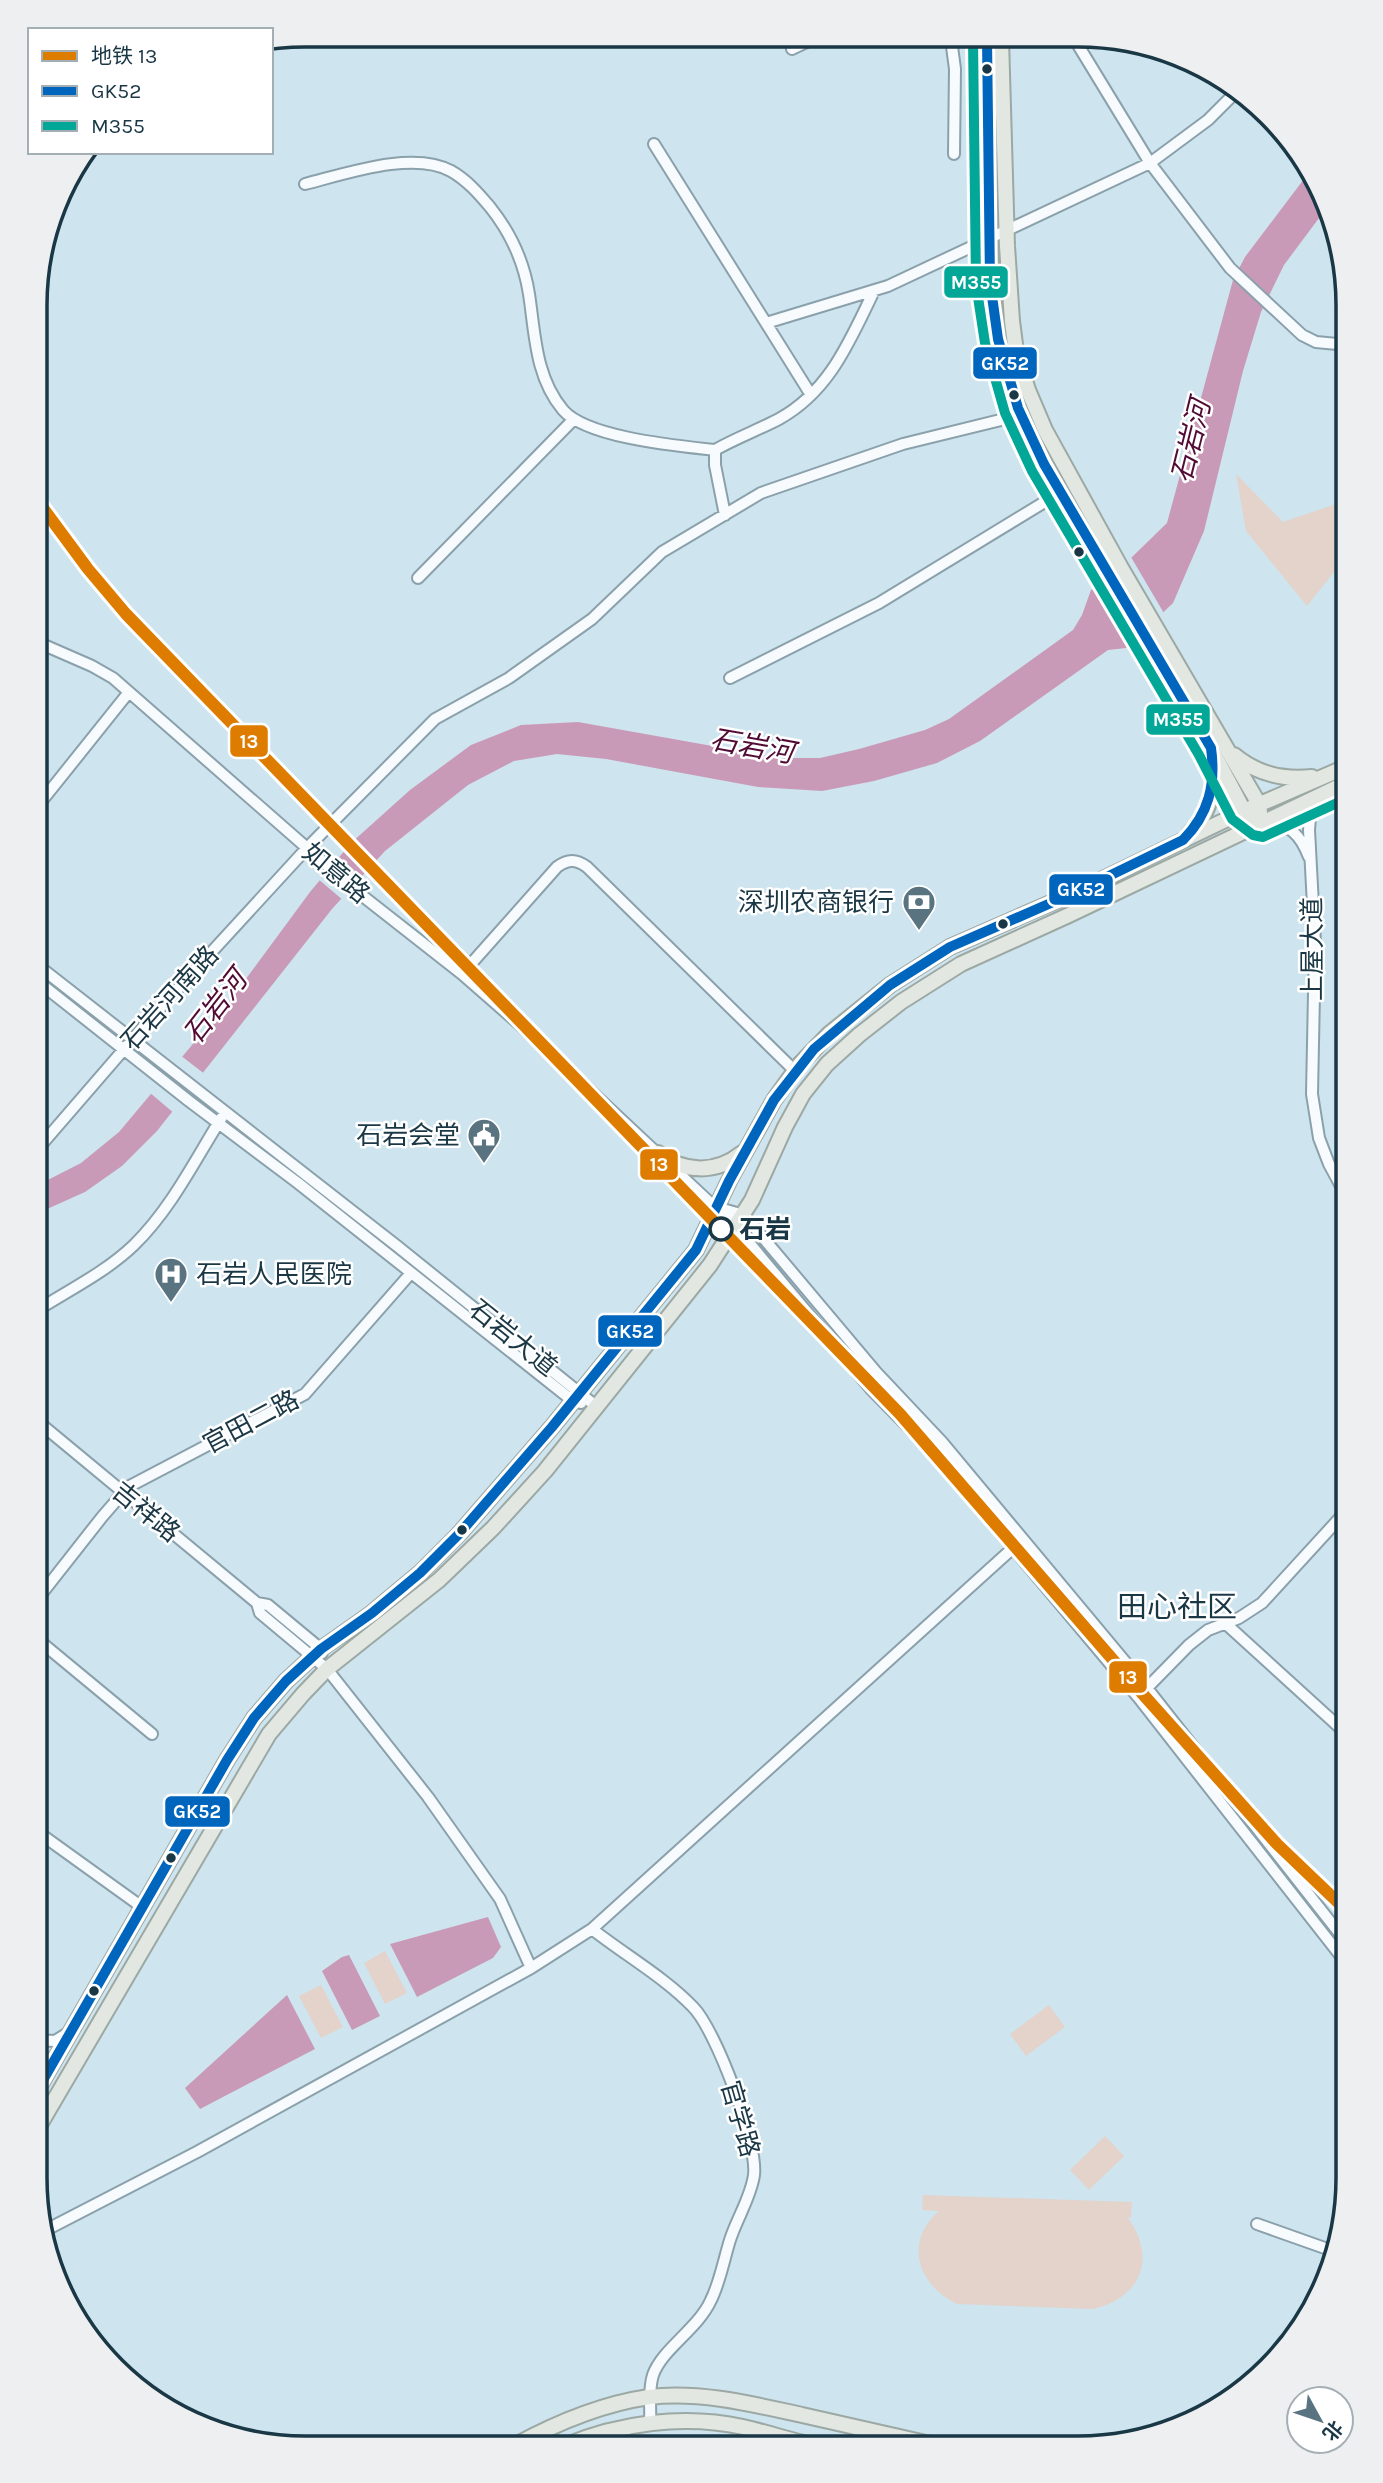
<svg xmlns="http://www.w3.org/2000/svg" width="1383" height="2483" font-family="Karla,'Noto Sans SC',sans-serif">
	<rect width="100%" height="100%" fill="#cee4ef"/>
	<path fill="#e3d3ca" d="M1236,474L1283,522L1348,500V590L1334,572L1307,606L1246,531Z
		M385,1951L407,1993L385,2004L364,1963Z
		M321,1985L343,2027L321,2038L299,1996Z
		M1049,2005L1065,2027L1026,2056L1010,2034Z
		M1105,2136L1124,2156L1089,2190L1070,2170Z
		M923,2195L1132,2202L1131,2217L1128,2218C1157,2258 1141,2298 1093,2309L957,2304C918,2285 903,2242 939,2211L922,2210Z"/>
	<path fill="#c99ab7" d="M1310,171L1328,206L1284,265L1261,312L1243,371L1204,531L1173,603L1126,648L1108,650L980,741L937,763L874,781L822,791L758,787L606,759L557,754L514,761L468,785L385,851L332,909L157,1131L122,1166L85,1192L36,1214V1186L81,1163L119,1132L234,995L310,892L351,843L410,790L471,745L521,725L578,722L779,758H820L859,749L925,730L949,719L1073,630L1082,615L1091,590L1132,557L1167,523L1233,280L1245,257Z
		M488,1917L501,1947L493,1958L417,1997L390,1944Z
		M349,1955L380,2016L352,2030L322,1971L342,1957Z
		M287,1995L315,2049L200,2109L185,2088Z"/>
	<path fill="#cee4ef" d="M1131,557L1165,615L1136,644L1099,582Z
		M337,855L364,879L344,901L317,878Z
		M180,1055L206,1075L175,1114L149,1092Z"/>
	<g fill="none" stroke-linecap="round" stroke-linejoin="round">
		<defs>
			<path id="minor" d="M951,39L955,69L954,154
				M1075,40L1150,163L1230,268L1302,335L1316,342L1348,345
				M792,49L815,38
				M654,144L811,395
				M305,184C345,174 413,150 451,171C467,180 479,194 490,207C510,232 524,262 529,294C535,333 535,377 563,410C587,438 679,446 715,450
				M766,323L888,286L1150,163L1208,120L1238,90
				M725,515L715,465V450C736,438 758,430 779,419C830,391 850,340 874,291
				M418,578L574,419
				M37,642L92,666L113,678L355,890L462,974L518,1023L736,1227L871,1389L932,1451L1138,1697L1347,1964
				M730,678L879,603L1061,492
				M1316,797L1311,806L1309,830L1315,943L1312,1094L1319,1138L1329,1164L1348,1199
				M37,807L129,692
				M1265,823C1289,822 1301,836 1309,857
				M36,964L397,1246L597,1407
				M462,974L557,867C568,859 576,859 587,867L795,1071
				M36,980L189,1101L298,1183L573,1401L581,1403
				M36,1151L151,1018L307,848L435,719L509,678L592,619L662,552L761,493L903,444L1021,415
				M719,1208L744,1215L876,1372L942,1442L1147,1688L1347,1943
				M36,1311C69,1290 106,1272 134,1245C171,1209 195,1160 222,1117
				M36,1420L257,1603L260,1613L327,1669L428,1797L500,1899L531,1968
				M36,1601L102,1517L128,1487L305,1394L411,1273
				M257,1603L268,1605L321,1649L322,1653
				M1225,1623L1348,1735
				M36,1638L152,1734
				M1142,1693L1189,1645L1208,1630L1239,1618L1262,1603L1348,1509
				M35,1830L142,1907
				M592,1929C625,1955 664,1977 693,2007C716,2030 758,2143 754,2175C751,2197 737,2218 730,2240C724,2259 720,2282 711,2300C698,2329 662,2349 653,2375C648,2390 651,2408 650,2423
				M35,2040L55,2041L68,2033
				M35,2045L45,2060L46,2074
				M1257,2224L1336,2252
				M44,2231L197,2152L531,1968L592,1929L1013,1548"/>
			<path id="major" d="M987,39C994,138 981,238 998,336C1013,421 1062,493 1105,566C1152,647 1201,727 1244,811L1251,816
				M1001,39L1007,246L1012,321L1016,352L1028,390L1045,430L1120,566L1259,804L1260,812
				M1234,755C1257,774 1282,780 1312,777
				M1189,834C1210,816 1217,782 1213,756
				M658,1153C684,1173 716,1174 742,1153
				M35,2094L227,1760L254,1718L286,1681L321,1649L372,1613L420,1573L459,1534L552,1427L696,1250L729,1181L774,1100L799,1065L829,1034L890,985L950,947L1076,892L1244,811L1348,766
				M35,2133L269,1734L303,1694L327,1669L439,1580L493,1528L545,1471L710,1265L752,1200L785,1127L803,1094L827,1064L859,1035L901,1002L961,964L1069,915L1348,782
				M514,2446C556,2423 601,2404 649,2397C700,2391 752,2404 802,2415C851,2426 900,2437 948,2448
				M564,2446C620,2423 683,2414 743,2427C769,2433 795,2442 821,2447"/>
		</defs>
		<use href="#minor" stroke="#8aa1ac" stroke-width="14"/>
		<use href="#major" stroke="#9ca8a3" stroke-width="18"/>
		<use href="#minor" stroke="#f8fbfd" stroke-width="10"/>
		<use href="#major" stroke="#e2e7e1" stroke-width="14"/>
		<defs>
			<path id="bus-1" d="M35,2094L227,1760L254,1718L286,1681L321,1649L372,1613L420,1573L459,1534L552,1427L696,1250L729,1181L774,1100L814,1049L890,985L950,947L1076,892L1183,840C1209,814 1216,784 1211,748L1044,464L1018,408L998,339L990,282L987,39"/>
			<path id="bus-2" d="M973,39L976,284L985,343L1005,413L1032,471L1199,755L1232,819L1253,835L1263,837L1348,798"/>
		</defs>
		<use href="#bus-1" stroke="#fff" stroke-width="16"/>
		<use href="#bus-2" stroke="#fff" stroke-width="16"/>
		<use href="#bus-1" stroke="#0065bd" stroke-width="10"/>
		<use href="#bus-2" stroke="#02a798" stroke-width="10"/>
		<defs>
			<path id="metro-1" d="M37,500L88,569L126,614L900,1414L1140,1691L1277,1844L1347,1911"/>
		</defs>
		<use href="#metro-1" stroke="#fff" stroke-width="18"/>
		<use href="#metro-1" stroke="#de7c00" stroke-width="12"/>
	</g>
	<defs>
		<symbol id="bank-pin" viewBox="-11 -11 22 30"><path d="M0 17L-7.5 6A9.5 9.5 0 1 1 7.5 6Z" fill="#597480" stroke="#fff"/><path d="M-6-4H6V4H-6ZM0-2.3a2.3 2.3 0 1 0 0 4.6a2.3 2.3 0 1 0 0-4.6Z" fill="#fff"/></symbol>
		<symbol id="civic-pin" viewBox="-11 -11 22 30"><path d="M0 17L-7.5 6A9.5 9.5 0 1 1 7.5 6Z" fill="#597480" stroke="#fff"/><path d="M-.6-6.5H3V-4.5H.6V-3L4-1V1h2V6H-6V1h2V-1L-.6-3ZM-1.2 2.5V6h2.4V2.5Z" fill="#fff"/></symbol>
		<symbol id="hospital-pin" viewBox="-11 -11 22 30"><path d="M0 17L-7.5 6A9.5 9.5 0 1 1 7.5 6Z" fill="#597480" stroke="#fff"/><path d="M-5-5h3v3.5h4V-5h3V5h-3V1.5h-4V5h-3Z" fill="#fff"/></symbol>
	</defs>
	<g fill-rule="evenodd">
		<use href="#bank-pin" x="900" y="883" width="38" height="52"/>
		<use href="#civic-pin" x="465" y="1116" width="38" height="52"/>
		<use href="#hospital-pin" x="152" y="1255" width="38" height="52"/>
	</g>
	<g fill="#1a3745" stroke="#fff" stroke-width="2.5">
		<circle cx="987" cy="69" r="6"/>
		<circle cx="1014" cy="395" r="6"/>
		<circle cx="1079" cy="552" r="6"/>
		<circle cx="1003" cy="924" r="6"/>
		<circle cx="462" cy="1530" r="6"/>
		<circle cx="171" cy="1858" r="6"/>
		<circle cx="94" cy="1991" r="6"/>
	</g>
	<circle fill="#fff" stroke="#1a3745" stroke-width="3.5" cx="721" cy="1229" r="11"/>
	<g text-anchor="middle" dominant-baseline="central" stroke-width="5" stroke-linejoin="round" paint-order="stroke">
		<g font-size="26" fill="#1a3745" stroke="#fff">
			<text transform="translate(336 873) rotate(40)">如意路</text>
			<text transform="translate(1312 949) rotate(-90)">上屋大道</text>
			<text transform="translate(170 998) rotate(-48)">石岩河南路</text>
			<text transform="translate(513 1338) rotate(39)">石岩大道</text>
			<text transform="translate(251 1422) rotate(-28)">官田二路</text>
			<text transform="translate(146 1512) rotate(39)">吉祥路</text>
			<text transform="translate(740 2119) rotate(74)">官学路</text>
		</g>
		<g font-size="26" fill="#1a3745" stroke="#fff" text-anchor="end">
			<text x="894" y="902">深圳农商银行</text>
			<text x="460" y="1135">石岩会堂</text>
			<text x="196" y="1274" text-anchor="start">石岩人民医院</text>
		</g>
		<g font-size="26" font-weight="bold" fill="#1a3745" stroke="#fff" text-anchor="start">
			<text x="739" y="1229">石岩</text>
		</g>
		<g font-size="28" font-style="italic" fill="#510b34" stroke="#fff">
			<text transform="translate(1191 441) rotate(-76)">石岩河</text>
			<text transform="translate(752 746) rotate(10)">石岩河</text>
			<text transform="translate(215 1007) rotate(-52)">石岩河</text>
		</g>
		<g font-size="30" fill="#1a3745" stroke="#fff">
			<text x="1177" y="1607">田心社区</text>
		</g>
	</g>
	<path d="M0 0H1383V2483H0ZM305 47H1078A258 258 0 0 1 1336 305V2178A258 258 0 0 1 1078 2436H305A258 258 0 0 1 47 2178V305A258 258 0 0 1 305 47Z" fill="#edeff0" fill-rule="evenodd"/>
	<path fill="none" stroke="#1a3745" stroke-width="3.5" d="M305 47H1078A258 258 0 0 1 1336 305V2178A258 258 0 0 1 1078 2436H305A258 258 0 0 1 47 2178V305A258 258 0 0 1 305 47Z"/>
	<g stroke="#fff" stroke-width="2.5">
		<rect x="943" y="265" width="66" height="34" rx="7" fill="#02a798"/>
		<rect x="972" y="346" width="66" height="34" rx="7" fill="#0065bd"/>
		<rect x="1145" y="703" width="66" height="33" rx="7" fill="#02a798"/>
		<rect x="229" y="724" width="40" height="34" rx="7" fill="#de7c00"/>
		<rect x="1048" y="873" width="66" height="33" rx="7" fill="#0065bd"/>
		<rect x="639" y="1148" width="40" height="33" rx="7" fill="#de7c00"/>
		<rect x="597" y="1314" width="66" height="34" rx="7" fill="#0065bd"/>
		<rect x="1108" y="1660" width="40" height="34" rx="7" fill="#de7c00"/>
		<rect x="164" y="1795" width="67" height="33" rx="7" fill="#0065bd"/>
	</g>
	<g font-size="19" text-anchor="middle" font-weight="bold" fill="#fff">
		<text x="976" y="289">M355</text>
		<text x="1005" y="370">GK52</text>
		<text x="1178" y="726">M355</text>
		<text x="249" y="748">13</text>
		<text x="1081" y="896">GK52</text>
		<text x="659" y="1171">13</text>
		<text x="630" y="1338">GK52</text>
		<text x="1128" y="1684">13</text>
		<text x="197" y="1818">GK52</text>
	</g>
	<rect x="28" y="28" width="245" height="126" fill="#ffffff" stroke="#a3afb5" stroke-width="2"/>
	<rect x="42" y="51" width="35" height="10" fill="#de7c00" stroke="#a3afb5" stroke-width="2"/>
	<text x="91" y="63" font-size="21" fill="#1a3745">地铁 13</text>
	<rect x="42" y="86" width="35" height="10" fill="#0065bd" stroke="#a3afb5" stroke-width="2"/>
	<text x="91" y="98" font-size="21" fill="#1a3745">GK52</text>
	<rect x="42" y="121" width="35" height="10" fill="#02a798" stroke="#a3afb5" stroke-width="2"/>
	<text x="91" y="133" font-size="21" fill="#1a3745">M355</text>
	<g transform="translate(1320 2420) rotate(130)"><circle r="33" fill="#ffffff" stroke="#a3afb5" stroke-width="2"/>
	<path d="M0-5L12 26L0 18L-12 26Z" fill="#597480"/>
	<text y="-10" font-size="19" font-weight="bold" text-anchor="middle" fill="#1a3745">北</text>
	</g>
</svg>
